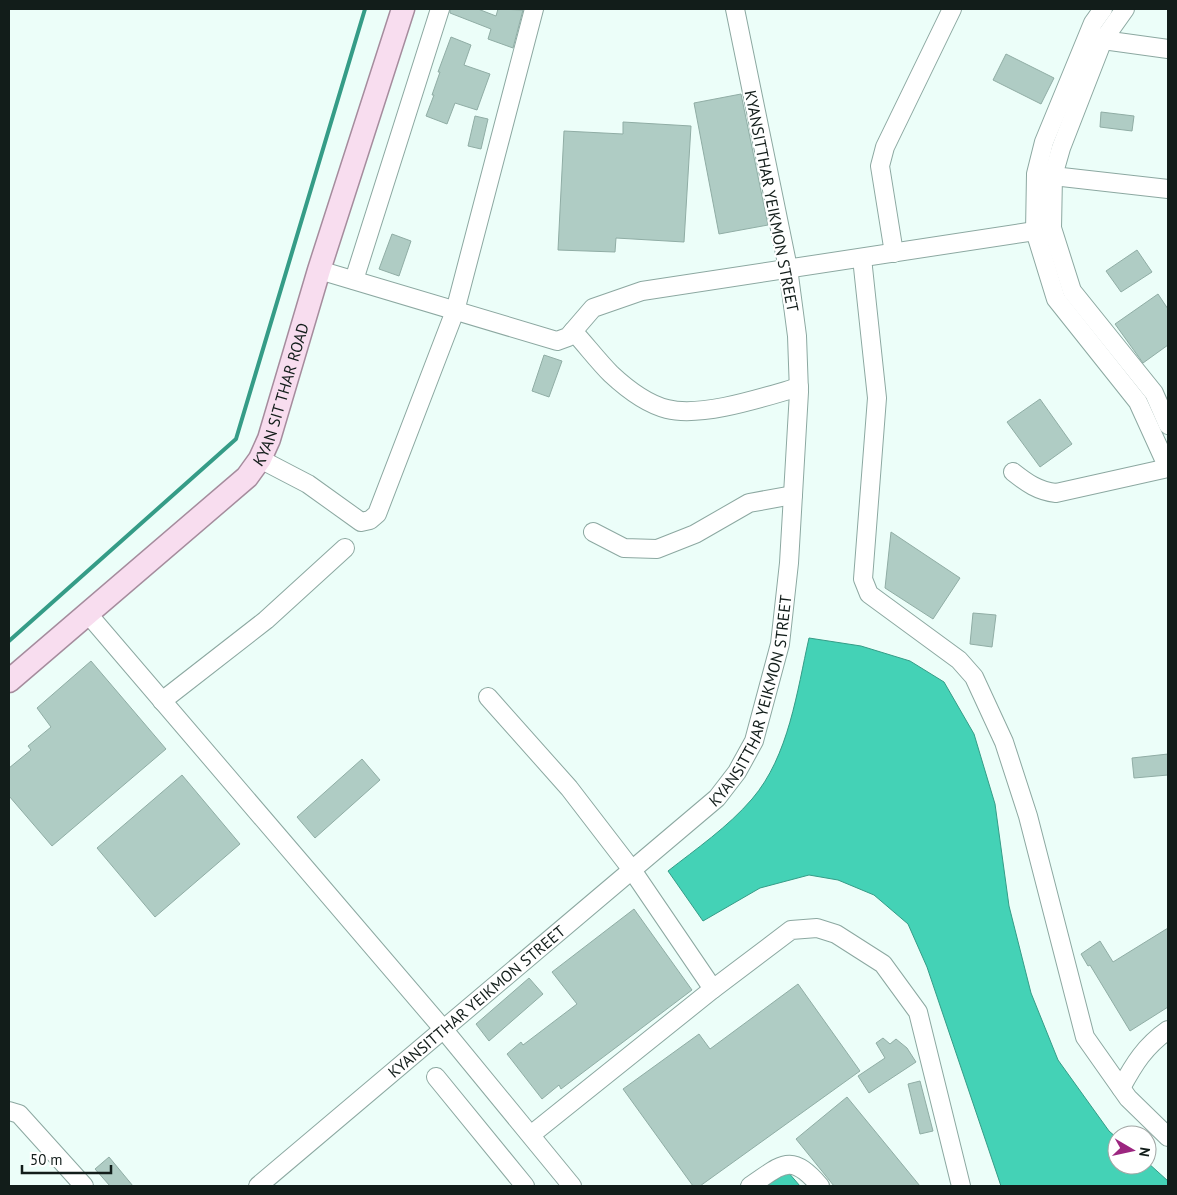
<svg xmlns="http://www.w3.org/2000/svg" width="1177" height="1195" font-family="'PT Sans',sans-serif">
	<rect width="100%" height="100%" fill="#ecfef9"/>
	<path fill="#44d2b6" stroke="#359c87" d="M809,638L861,646L910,661L944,682L974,734L995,804L1009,906L1031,993L1058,1060L1109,1131L1117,1138V1165H1147V1162L1168,1181V1186H1001L927,967L908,924L874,895L838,880L809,875L760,888L703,921L668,871C696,849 728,827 752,799C789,756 797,691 809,638Z
		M788,1172L800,1186H766Z"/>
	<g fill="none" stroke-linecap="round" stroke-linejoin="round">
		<path stroke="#359c87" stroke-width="4" d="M9,641L236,439L365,9"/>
	</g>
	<path fill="#afccc4" stroke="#90ada5" d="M450,9H478L496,16L498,9L523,10L513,48L488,39L491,29L450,13Z
		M451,37L471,45L464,65L490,74L477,110L455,103L447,124L426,116L434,95H432L440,72H438Z
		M1006,54L1054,78L1041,104L993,80Z
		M741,94L768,225L719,234L694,103Z
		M1101,112L1134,116L1132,131L1100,127Z
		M475,116L488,119L481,149L468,146Z
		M623,122L691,126L684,242L616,238L615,252L558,250L564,131L623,134Z
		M392,234L411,241L399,276L379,269Z
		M1137,250L1152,272L1121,292L1106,271Z
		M1158,294L1168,309V345L1143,363L1115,324Z
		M544,355L562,361L549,397L532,391Z
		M1040,399L1072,444L1040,467L1007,422Z
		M891,532L960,578L933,619L885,588Z
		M973,613L996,615L992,647L970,644Z
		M91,661L166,749L52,846L9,796V768L31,750L28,746L51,727L37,708Z
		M1168,754V775L1134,778L1132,758Z
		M362,759L380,780L315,838L297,817Z
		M182,775L240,844L155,917L97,848Z
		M634,909L692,990L561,1089L559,1085L542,1099L507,1054L521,1042L523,1045L577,1004L552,972Z
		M1168,928V1007L1130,1031L1090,965L1088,966L1081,954L1100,941L1113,962Z
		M529,978L543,994L489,1041L476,1024Z
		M798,984L860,1071L700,1186H693L623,1089L699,1034L710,1049Z
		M883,1038L890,1044L896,1039L907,1048L916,1062L869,1093L858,1076L885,1058L876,1043Z
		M920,1081L933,1131L920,1134L908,1084Z
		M847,1097L920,1186H834L796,1139Z
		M109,1157L133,1186H110L95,1169Z"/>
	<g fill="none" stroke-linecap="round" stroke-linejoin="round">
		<defs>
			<g id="minor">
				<path d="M1103,9L1093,23L1044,142L1036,174L1035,231L1056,299L1138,402L1168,468"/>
				<path d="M1125,9L1103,40L1061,148L1053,176L1052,228L1072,291L1154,393L1168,425"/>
				<path d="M1103,40L1168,49"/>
				<path d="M1053,176L1168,189"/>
				<path d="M894,253L880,166L885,147L952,9"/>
				<path d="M862,258L877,398L863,579L869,594L959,660L974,677L1004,742L1028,816L1085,1037L1128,1098L1168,1137"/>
				<path d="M319,270L557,341L568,337L593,308L642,291L1035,231"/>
				<path d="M354,280L440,9"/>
				<path d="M573,331C586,345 598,361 611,374C626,388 647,404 667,409C702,418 764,397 799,387"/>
				<path d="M260,459L308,484L361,522L370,520L377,514L455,311L534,9"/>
				<path d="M1013,472C1027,483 1038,491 1056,493L1168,468"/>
				<path d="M593,532L624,548L657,549L695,534L749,503L793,495"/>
				<path d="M88,614L444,1030L572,1186"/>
				<path d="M488,697L569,788L632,870L713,989"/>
				<path d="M162,701L266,620L345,548"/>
				<path d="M436,1077L525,1186"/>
				<path d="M1121,1088C1134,1064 1145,1046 1168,1030"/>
				<path d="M9,1111L19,1114L84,1186"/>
				<path d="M532,1134L713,989L791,930L817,928L836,934L883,964L918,1012L961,1186"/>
				<path id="s1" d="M258,1186L717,798L737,772L754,741L780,644L789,563L799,392L797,336L788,268L735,9"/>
				<path d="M750,1186C782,1165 790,1151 820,1186"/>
			</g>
			<g id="major">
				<path id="s2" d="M9,681L247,477L260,459L269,439L319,270L403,9"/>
			</g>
		</defs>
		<use href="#minor" stroke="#8ca8a1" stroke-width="20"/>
		<use href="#major" stroke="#a58c9d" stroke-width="25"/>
		<use href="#minor" stroke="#fff" stroke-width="18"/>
		<use href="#major" stroke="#f8ddef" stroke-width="22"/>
	</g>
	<g text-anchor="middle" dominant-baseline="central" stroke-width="4.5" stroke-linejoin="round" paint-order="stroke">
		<g font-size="16" fill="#121d1a" stroke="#fff">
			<text transform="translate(772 201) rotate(79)">KYANSITTHAR YEIKMON STREET</text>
			<text stroke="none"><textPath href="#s2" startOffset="404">KYAN SIT THAR ROAD</textPath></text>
			<text stroke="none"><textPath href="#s1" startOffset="706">KYANSITTHAR YEIKMON STREET</textPath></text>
			<text stroke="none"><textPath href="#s1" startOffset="286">KYANSITTHAR YEIKMON STREET</textPath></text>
		</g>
	</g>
	<rect width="1177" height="1195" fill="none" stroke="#121d1a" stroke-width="20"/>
	<g transform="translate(1132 1150) rotate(99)"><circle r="24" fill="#ffffff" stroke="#a0a5a3"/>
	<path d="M0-4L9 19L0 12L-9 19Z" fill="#9c2680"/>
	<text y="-8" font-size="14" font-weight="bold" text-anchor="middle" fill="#121d1a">N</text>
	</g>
	<path d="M22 1165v8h89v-8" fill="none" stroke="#121d1a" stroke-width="2.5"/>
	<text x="30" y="1165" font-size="15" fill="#121d1a" stroke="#ffffff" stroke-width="4" paint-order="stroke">50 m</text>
</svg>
